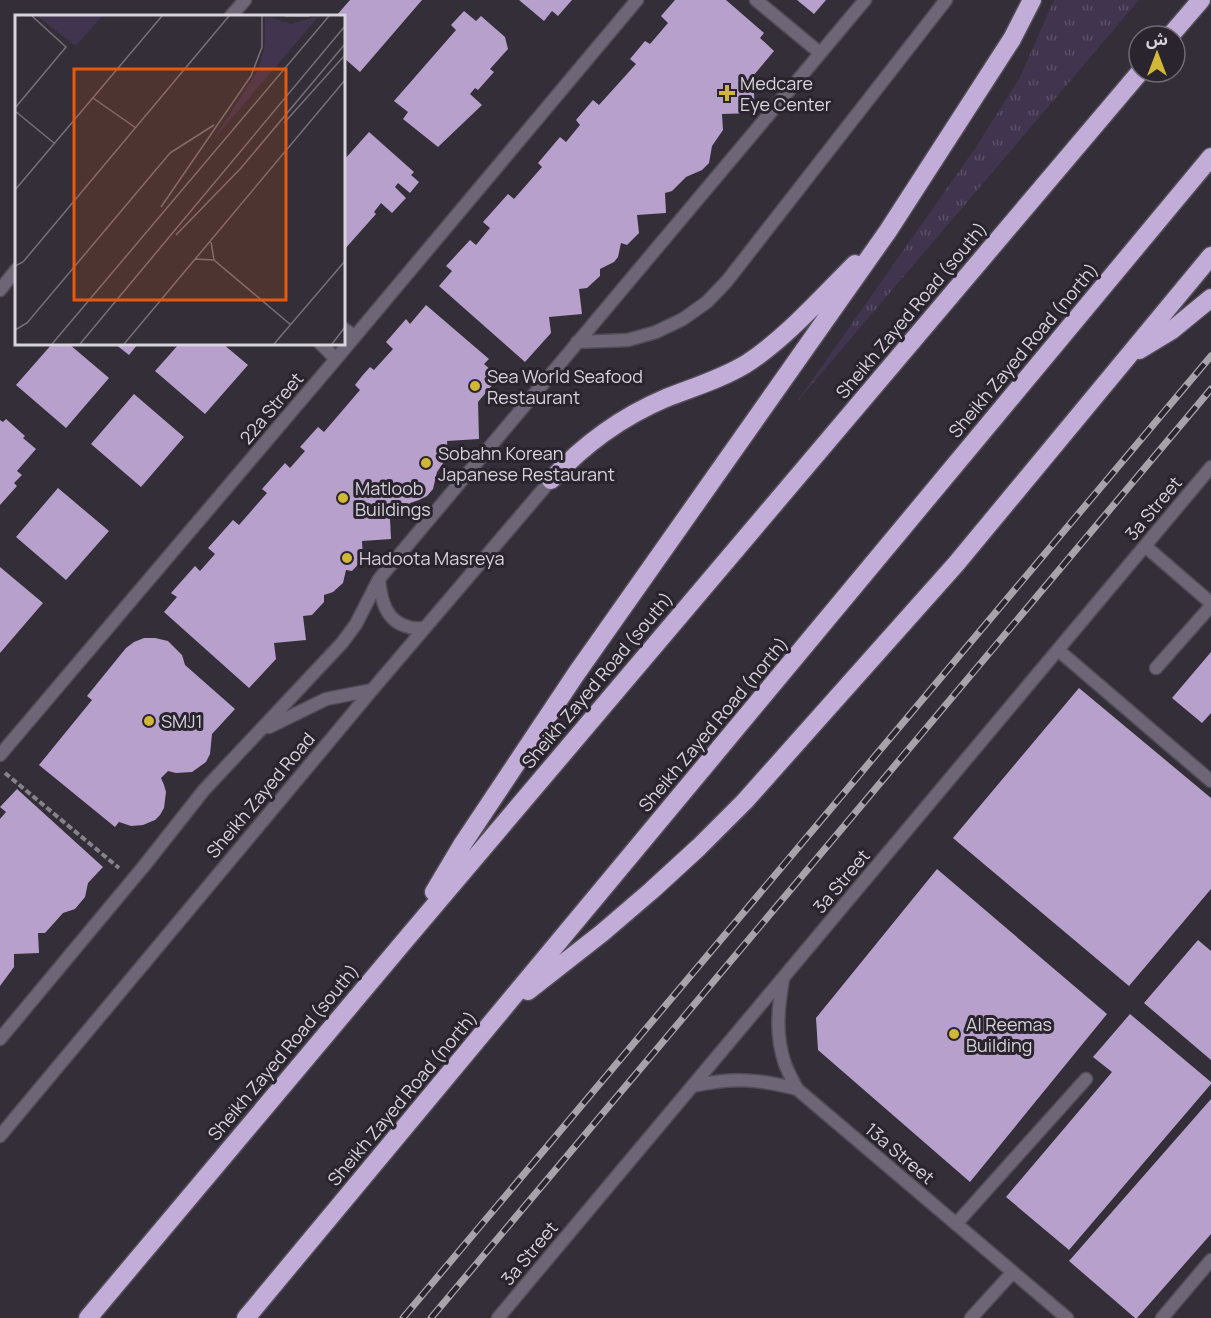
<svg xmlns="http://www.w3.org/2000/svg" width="1211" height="1318" font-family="Manrope,'Noto Sans Arabic',sans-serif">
	<defs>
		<pattern id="grass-tufts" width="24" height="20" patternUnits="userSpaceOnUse" patternTransform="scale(1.5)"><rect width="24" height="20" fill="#41344e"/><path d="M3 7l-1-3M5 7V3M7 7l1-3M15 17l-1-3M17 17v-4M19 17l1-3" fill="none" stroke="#5c5067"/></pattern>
	</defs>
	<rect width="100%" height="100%" fill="#332e38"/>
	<path fill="url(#grass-tufts)" d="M1054,0H1139L796,403L976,147L1020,77Z"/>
	<path fill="#b7a1cc" d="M350,0H422L360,72L344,58V16H336Z
		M519,0H572L558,16L552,11L544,21Z
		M675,0H726L764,33L760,38L774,51L753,76L755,113L722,114L723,130L712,146L709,163L702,170L686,177L672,191L665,193L666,213L637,215L639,233L627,245L621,243L618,257L614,262L600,269V276L587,288L579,289L582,314L549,317L551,333L525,362L439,286L452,271L446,266L470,240L476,245L490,228L483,222L508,194L514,199L542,167L538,163L560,137L566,142L580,125L576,120L593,100L599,105L636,64L630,59L645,41L650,44L668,23L661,16Z
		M797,0H826L814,14Z
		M464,11L476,21L481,16L505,37L508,49L490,69L494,72L478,90L475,88L470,94L482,105L438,147L403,119L408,112L394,101L456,30L451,25Z
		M369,132L414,172L411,175L419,182L410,193L398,183L395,187L406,198L392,213L381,203L374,212L376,214L344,250V160Z
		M426,305L489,359L484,364L499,377L478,402L479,439L447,441L448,456L437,472L433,489L427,496L419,500L410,503L397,517L390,519L391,539L362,541L363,559L352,571L346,570L343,583L333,592L324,595V602L312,615L303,616L306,640L274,643L276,659L249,688L164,612L177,597L171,593L195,566L200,571L215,554L208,548L233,520L239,525L267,493L262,489L285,463L290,468L305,451L300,447L318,427L324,432L360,390L355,385L362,376L370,367L374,370L393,349L386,342L406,319L410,324Z
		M52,344H69L109,378L66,428L16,385Z
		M115,344H138L129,355Z
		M179,344H223L248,365L205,414L155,371Z
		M134,394L184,437L141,487L91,444Z
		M6,419L25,436L23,438L36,449L17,471L22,475L14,483L17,486L0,505V420L3,422Z
		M58,488L109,531L66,580L16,537Z
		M0,567L43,603L0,653Z
		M144,638H155L168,641L182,655L185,665L235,709L212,734L210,754L206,762L192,772L176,773L168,771L161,778L164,785L166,792L164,808L160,815L155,820L143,825L131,826L119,822L115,827L39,765L92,700L87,696L126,648L134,642Z
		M1211,652V713L1202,723L1172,698Z
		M1079,688L1211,798V889L1129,986L953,838Z
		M17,789L103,867L88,883L85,897L75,909L63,913L45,933H38L39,953L14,954V967L0,986V819L6,812L0,807Z
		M937,869L1107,1014L970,1182L818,1050L816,1018Z
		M1198,940L1211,951V1060L1144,1003Z
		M1130,1014L1211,1082V1084L1069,1250L1006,1197L1112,1072L1093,1057Z
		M1211,1099V1234L1137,1318H1135L1069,1261Z"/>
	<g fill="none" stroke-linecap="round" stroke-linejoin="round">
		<defs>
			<path id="service" d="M756,0L820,53
				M577,342L628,340L656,332L683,319L707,302L727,281L946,0
				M1145,546L1211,603
				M379,580C381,600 386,622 409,627C413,629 419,628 424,628
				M1058,650L1211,781
				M1156,668L1211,606
				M269,727L326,699L372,690
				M0,1039L144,866L204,790L342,643L356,624L379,579L865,0
				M956,1224L1086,1079
				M971,1318L1012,1273
				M1162,1318L1211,1260"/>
			<path id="minor" d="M231,16L245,0
				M0,290L16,270
				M344,329L355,336
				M321,344L336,359
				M0,755L336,359L637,0
				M783,979C778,1008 775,1035 785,1064C788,1072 793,1081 797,1089L1067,1318
				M693,1086C733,1077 758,1079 797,1089
				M0,1136L372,690L551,480"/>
			<path id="tertiary" d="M498,1318L1211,467"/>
			<path id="motorway" d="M1170,36L1201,0
				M1139,350L1172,330L1211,298
				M551,480C584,444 621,417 666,398C694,387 721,379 746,364C785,339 822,297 855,264
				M434,892L462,845L576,674L888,231L1012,39L1032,0
				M528,991L602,933L651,891L699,847L745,801L956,564L1211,256
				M88,1318L407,938L1140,72
				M246,1318L1211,157"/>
		</defs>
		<use href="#service" stroke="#514c55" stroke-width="15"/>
		<use href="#minor" stroke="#514c55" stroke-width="15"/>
		<use href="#tertiary" stroke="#514c55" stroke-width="15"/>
		<use href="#motorway" stroke="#514c55" stroke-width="21"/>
		<path stroke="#86828a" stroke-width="4" stroke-dasharray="6 3" stroke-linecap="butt" d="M5,773L119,868"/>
		<use href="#service" stroke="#6e6577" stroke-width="12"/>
		<use href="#minor" stroke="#6e6577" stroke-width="12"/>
		<use href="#tertiary" stroke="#6e6577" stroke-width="12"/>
		<use href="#motorway" stroke="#c2acd8" stroke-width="18"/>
		<defs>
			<path id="rail" d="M403,1318L1211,356
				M431,1318L1211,389"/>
		</defs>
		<use href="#rail" stroke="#a7a3ab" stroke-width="7"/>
		<use href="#rail" stroke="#29242d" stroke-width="4.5" stroke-dasharray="14" stroke-linecap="butt"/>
	</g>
	<g fill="#d1b736" stroke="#29242d" stroke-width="2">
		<path d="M724 84h6v6h6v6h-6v6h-6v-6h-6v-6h6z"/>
		<circle cx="475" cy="386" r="6"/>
		<circle cx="426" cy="463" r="6"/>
		<circle cx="343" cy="498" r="6"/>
		<circle cx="347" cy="558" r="6"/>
		<circle cx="149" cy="721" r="6"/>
		<circle cx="954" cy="1034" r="6"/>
	</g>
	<g text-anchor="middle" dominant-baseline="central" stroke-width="6" stroke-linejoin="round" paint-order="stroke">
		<g font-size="18" fill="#d7d4db" stroke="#29242d" text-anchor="start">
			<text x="740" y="83">Medcare<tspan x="740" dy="21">Eye Center</tspan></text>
			<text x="487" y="376">Sea World Seafood<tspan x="487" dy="21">Restaurant</tspan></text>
			<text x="438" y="453">Sobahn Korean<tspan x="438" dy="21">Japanese Restaurant</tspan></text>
			<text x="355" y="488">Matloob<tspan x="355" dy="21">Buildings</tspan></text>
			<text x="359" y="558">Hadoota Masreya</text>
			<text x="161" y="721">SMJ1</text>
			<text x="966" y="1024">Al Reemas<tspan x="966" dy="21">Building</tspan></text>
		</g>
		<g font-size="18" fill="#d7d4db" stroke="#29242d">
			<text transform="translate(911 310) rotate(-50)">Sheikh Zayed Road (south)</text>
			<text transform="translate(1023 350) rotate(-50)">Sheikh Zayed Road (north)</text>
			<text transform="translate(271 408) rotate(-50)">22a Street</text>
			<text transform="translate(1153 508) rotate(-50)">3a Street</text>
			<text transform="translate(597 680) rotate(-50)">Sheikh Zayed Road (south)</text>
			<text transform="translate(713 724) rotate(-50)">Sheikh Zayed Road (north)</text>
			<text transform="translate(260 795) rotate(-50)">Sheikh Zayed Road</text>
			<text transform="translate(841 881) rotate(-50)">3a Street</text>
			<text transform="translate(283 1052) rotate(-50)">Sheikh Zayed Road (south)</text>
			<text transform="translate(402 1098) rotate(-50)">Sheikh Zayed Road (north)</text>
			<text transform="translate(900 1153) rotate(40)">13a Street</text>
			<text transform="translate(529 1253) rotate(-50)">3a Street</text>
		</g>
	</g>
	<g transform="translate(15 15)">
		<rect width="330" height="330" fill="#332e38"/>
		<path d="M250,1L276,9L304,1L198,125L243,55L250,30Z" fill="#41344e"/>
		<path d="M22,1H87L61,31Z" fill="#41344e"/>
		<path fill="none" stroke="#757079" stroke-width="1.5" d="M270,1H294M78,83L121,113M0,93L51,32L17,1M0,96L39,128M269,108L330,40M155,138L199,110M0,175L147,1M146,192L236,61L247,32V1M161,220L226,153L330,29M196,227L199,245L276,310M180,244L199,245M0,251L8,247L214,1M0,315L12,308L155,138M37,329L314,1M65,329L330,11M109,329L330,65M259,329L330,246M317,329L330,312"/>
		<path fill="#e8590c" fill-opacity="0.15" stroke="#e8590c" stroke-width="3" d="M59,54H271V285H59Z"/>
		<rect width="330" height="330" fill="none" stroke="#d7d4db" stroke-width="3"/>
	</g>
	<g transform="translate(1157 54)"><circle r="28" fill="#29242d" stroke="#6f6a73" stroke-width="1.5"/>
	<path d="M0-4.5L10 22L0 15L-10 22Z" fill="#d1b736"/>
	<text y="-9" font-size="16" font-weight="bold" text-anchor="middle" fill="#d7d4db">ش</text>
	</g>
</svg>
